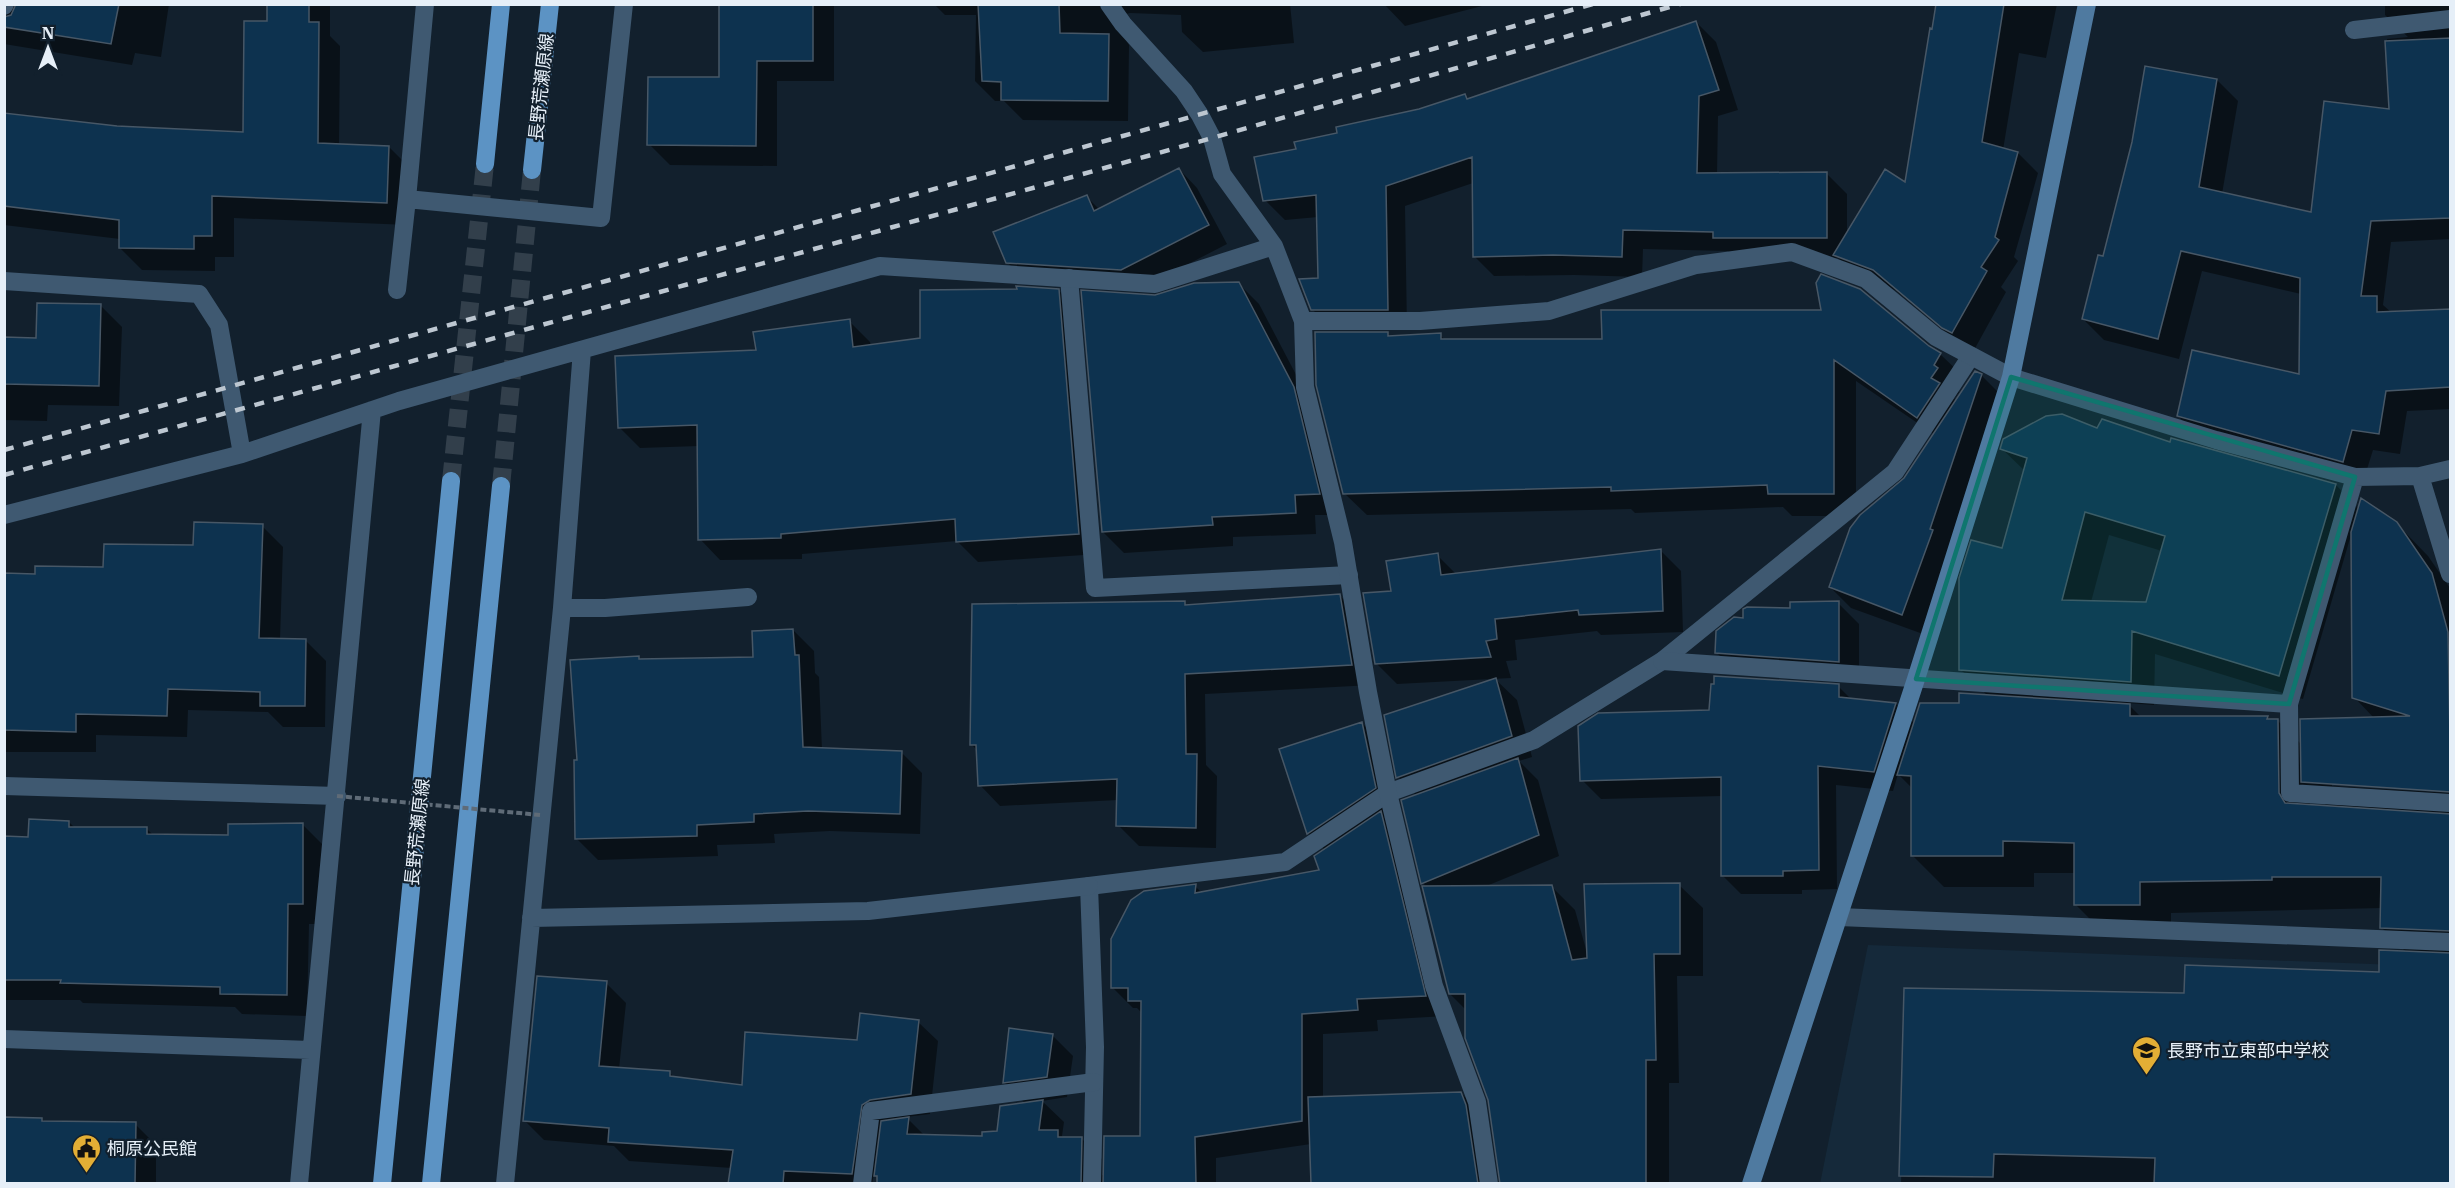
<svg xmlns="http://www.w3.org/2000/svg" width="2455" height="1188" font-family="'IBM Plex Serif','Noto Sans JP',serif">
	<rect width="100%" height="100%" fill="#12202d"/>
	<path fill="#15293a" d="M1868,945L2450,967V1183L1820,1184Z"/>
	<path fill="#0007" fill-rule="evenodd" d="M4,4H169L161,57L135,53L132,65L4,44Z
		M269,4H330V36L340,46L339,146L389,147L411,169L409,225L234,218V257H215V271L142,270L120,248V239L4,225V115L117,127L244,134L269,23Z
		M720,4L834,5V81H777V166L670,165L649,144L720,79Z
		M934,4H1290L1294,43L1203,52L1182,32L1181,15L1130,13L1122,15L1118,26L1129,45L1128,121L1023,120L1004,101H995L975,81L976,15H945Z
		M1482,4V6L1405,26L1384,4Z
		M1938,4H2057L2046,58L2019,53L2003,150L2018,153L2038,173L2014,257L2018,261L2001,287L2006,292L1973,352L1964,347L1895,290L1854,275L1838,258H1734L1728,251L1643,249L1642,277L1574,275L1494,276L1474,256L1473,183L1405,206L1407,329H1332L1312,309L1319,280L1318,217L1285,220L1265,200L1297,150L1339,134L1464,95L1469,100L1696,22L1716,42L1738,110L1718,116L1717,175L1827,174L1847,194V234L1906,184Z
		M2385,4H2450V239L2391,242L2383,305L2392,313L2450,310V409L2407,411L2400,454L2373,450L2363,482L2199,437L2178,416L2300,376L2301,294L2202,271L2179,359L2104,340L2083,319L2104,258L2217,80L2238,101L2222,194L2312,214L2391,111L2387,39L2408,37L2385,15Z
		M1179,169L1197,188L1227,244L1140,289L1026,281L1007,262L1086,196L1100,210Z
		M1238,283L1259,304L1314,409L1340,515H1315L1316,534L1233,537V546L1124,553L1103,532L1155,297Z
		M1058,290L1079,311L1099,554L978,562L957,541L802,554V559L720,560L700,539L699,446L640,448L619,427L757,352L849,321L870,342L871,346L922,339Z
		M101,306L122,327L119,406L48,405L47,421L4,420V337L38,338Z
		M1388,334L1391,338L1440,335L1446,341L1928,347L1940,354L1963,376L1956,388L1959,392L1954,399L1957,401L1981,375L2002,396L1923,634L1851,608L1830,587L1935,435L1856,381V516H1792L1783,507L1635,513L1631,509L1367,515L1344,493Z
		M2098,430L2172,444L2336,485L2359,509L2396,523L2428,556L2450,588V790L2332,783V786L2450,793V1184H1901L1906,989L2185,994L2380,973L2407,953L2381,927L2382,908L2171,913V936H2107L2076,905V873H2034V887H1944L1912,855L1913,789L1898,774L1893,791L1836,785L1837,889L1802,890V894H1741L1722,875V796L1601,799L1582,780L1711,712L1838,686L1852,700L1896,704L1915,724L1988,696L1961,670L2003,550L2025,471L2002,449ZM2109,535L2162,551L2147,603L2091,602ZM2351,535L2354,697L2374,718L2302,745L2277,720L2270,721L2267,717H2141L2127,703L2154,705L2155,654L2303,699ZM2309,789L2328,807L2310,806Z
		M262,526L283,547L280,640H305L326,661L325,727H283L268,712L188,710L187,737L96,735V752H4V575L37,576L105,569L195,546Z
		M1660,550L1681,571L1683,632L1601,635L1597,631L1515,640L1517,660L1506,661L1511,678L1397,684L1376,663L1393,593L1437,555L1457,575Z
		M1340,596L1361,616L1372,685L1205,694L1206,765L1217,776L1216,848L1139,846L1118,825V800L1000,806L980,785L978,751L972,745L1184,603L1188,607Z
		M1838,603L1859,624V682L1738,674L1717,653L1745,619Z
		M793,630L814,651L815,673L819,677L822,750L901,752L922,773L920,834L830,831L774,834L775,843L717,845L718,856L598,860L577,839L579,761L639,657L642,660L755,659Z
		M1495,679L1517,700L1532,757L1519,761L1538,780L1559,856L1484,887L1551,886L1575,910L1587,953L1679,885L1703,908V976H1677L1679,1083H1669V1184H1500L1490,1100L1466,1010L1450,994L1427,888L1423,883L1417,796L1398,777Z
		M1362,723L1383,744L1396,809L1384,817L1401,834L1446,1016L1377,1020L1378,1031L1323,1034V1098L1461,1093L1482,1114L1495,1184H1312L1311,1144L1216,1158V1184H879V1178L874,1173L872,1184H730L732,1168L629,1161L614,1146L544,1140L524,1120L606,983L626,1003L619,1069L669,1072L675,1078L743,1087L858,1041L918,1022L938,1041L930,1114L906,1117L925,1136L984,1137L999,1133L1026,1104L1004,1082L1052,1035L1073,1056L1067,1097L1042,1101L1064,1122L1062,1136L1064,1138H1081L1102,1159V1175H1105L1142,1137L1143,1014L1137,1008H1133L1112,987L1195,886L1202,893L1321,872L1325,850L1308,833Z
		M69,822L75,828H146L153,835L229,837L302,824L323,845V924H309L307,1016L242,1014L235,1007L83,1003L80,1000H4V838H29Z
		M42,1119L46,1123L135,1124L156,1145V1184H4Z"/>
	<path fill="#0d324f" stroke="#475766" stroke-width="1.5" fill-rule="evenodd" d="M16,4H119L111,44L4,27V17L11,15Z
		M267,4H309V22H319L318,143L389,146L387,203L212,196V236H194V249L119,248V220L4,206V113L117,126L243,132L244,21H267Z
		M719,4H813V61H757L756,146L647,145L648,77H719Z
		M978,4H1059L1060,33L1109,34L1108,101L1001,100V82L982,81Z
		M1936,4H2004L1982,142L2018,152L1995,237L1999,240L1981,267L1987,271L1952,333L1942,328L1873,270L1833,255L1885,169L1905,182L1930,28L1932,29Z
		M1696,21L1719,90L1699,96L1697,173L1827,172V238H1713V232L1623,230L1622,257L1553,255L1473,257L1472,157L1386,186L1388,310H1311L1299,279L1318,278L1316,195L1263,201L1254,157L1296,149L1294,142L1337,133L1336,127L1419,109L1465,94L1467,99Z
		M2451,38V218L2371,221L2361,296H2377V312L2451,309V387L2386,391L2379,434L2352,430L2343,462L2177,416L2192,350L2299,374L2300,278L2181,251L2158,339L2082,319L2098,255L2103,256L2132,142L2145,66L2217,79L2199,187L2311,212L2324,101L2389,109L2385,41Z
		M1179,168L1209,225L1121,270L1006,263L993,232L1087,195L1094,211Z
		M1821,274L1860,289L1929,346L1941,353L1934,365L1938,368L1931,378L1940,383L1917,418L1834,360V494H1768L1767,485L1611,491V487L1343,494L1316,385L1315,332H1388V336L1441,333V339H1602L1601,310H1821L1816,283Z
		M1239,282L1294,387L1320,494L1295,495L1296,513L1212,517L1213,525L1102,532L1081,290L1155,295L1194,283Z
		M1016,286L1059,289L1079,534L956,542L955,519L781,534V538L698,540L697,425L618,428L615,356L756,350L753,332L850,319L853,347L920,338V290L1017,289Z
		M37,303L101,304L99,386L4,384V337L36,338Z
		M1975,371L1982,374L1930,529L1933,530L1902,615L1829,587L1850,528L1860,515L1904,478Z
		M2062,414L2097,428L2102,419L2170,442L2171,438L2336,484L2279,676L2132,631L2131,682L1959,670V578L1971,540L2002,548L2027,458L2000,449L2003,439L2046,416ZM2085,512L2165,536L2146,602L2062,600Z
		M2361,498L2397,522L2432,573L2448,632L2451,792L2301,782L2300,719L2410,716L2352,698L2351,532Z
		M194,522L263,524L259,638L306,639L305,706H260V692L168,689L167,716L76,714V732L4,730V573L35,574V566L103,567L104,544L193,545Z
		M1661,549L1663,611L1579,615L1578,610L1495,619L1497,639L1486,641L1491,657L1375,664L1363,593L1391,591L1386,561L1438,553L1441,575Z
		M1340,594L1352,665L1185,674L1186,754H1197L1196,828L1116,826L1117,779L978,786L976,745H970L972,604L1185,601V605Z
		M1839,601V662L1715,653L1716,631L1734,617L1743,618V609L1747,607L1790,608V602Z
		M793,629L795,655H799L803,747L902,751L900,814L808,811L754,814V822L697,825V836L575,839L574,760H577L570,660L639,656V659L753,657L752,631Z
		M1714,676L1839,684V697L1896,703L1874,772L1818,766L1819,870L1783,871V876H1721V777L1580,781L1578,726L1598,713L1709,710L1711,684H1714Z
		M1496,678L1512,736L1396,778L1384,715Z
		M1959,693L2130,704V716H2268L2267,719H2278L2279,793L2285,803L2451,814V931L2380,928L2381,877H2272V880L2140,882V905H2074V843L2003,841V856H1911V776L1897,775L1920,703H1959Z
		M1362,722L1376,788L1307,834L1279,749Z
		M1518,758L1539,835L1421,884L1401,800Z
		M1381,811L1426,996L1357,999L1358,1010L1302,1014V1121L1195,1137L1196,1184H1103L1104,1136H1140L1141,1001H1128V988H1111V939L1131,900L1144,891L1196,884L1195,893L1319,870L1314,856Z
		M29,819L69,821V827H147V834L228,835V824L303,823V904H288L287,995L220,994V987L60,983L61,980H4V836L28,837Z
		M1680,883V954H1654L1656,1060H1646V1184H1500L1488,1100L1465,1038V994H1449L1422,886L1552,885L1572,960L1587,958L1584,884Z
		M2379,950L2451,953V1184H2154L2155,1158L1994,1154L1993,1177L1899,1176L1904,988L2184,993L2185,965L2379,972Z
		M537,976L607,981L599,1066L670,1071V1076L742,1085L745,1032L857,1040L860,1013L919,1020L911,1094L870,1100L862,1105L852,1174L784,1171L783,1184H728L733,1150L608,1142L609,1128L523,1121Z
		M1009,1028L1053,1034L1047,1077L1003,1083Z
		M1461,1092L1466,1105L1478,1184H1311L1308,1097Z
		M1043,1100L1039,1130H1058V1137H1082L1081,1184H877V1176H874L881,1121L909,1117L907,1134L982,1136V1132L997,1131L1000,1106Z
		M4,1117L42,1118V1121L136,1122L135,1184H4Z"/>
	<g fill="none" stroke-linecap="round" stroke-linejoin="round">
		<path stroke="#323f4b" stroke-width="18" stroke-dasharray="18 9" stroke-linecap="butt" d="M451,481L485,164
			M501,486L532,170"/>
		<path stroke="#3f5971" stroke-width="18" d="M1069,278L1095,588L1349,575
			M1092,1184L1095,1047L1089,886L1285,862L1388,793L1534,740L1662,661L1895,472L1971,356"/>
		<path stroke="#3f5971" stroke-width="18" d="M425,4L407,199L601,218L624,4
			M1109,4L1123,24L1184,91L1200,115L1212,138L1222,174L1274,246L1303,321L1305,387L1343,542L1368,692L1388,793L1434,986L1477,1102L1489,1184
			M4,6L5,4
			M2354,30L2450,19
			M4,281L199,294L219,325L242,454
			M397,290L407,199
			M1303,321H1420L1549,311L1696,265L1792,252L1866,279L1936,337L2011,377L2216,440L2355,477L2420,476L2450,469
			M2420,476L2450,574
			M4,515L242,454L399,401L880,266L1155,284L1274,246
			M562,608H605L748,597
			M1662,661L2289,704L2355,477
			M2289,704L2290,793L2450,803
			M4,786L337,796
			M1839,917L2450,942
			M531,918L868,911L1089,886
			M4,1039L310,1050
			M299,1184L372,410
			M505,1184L562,608L582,350
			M862,1184L871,1111L1094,1082"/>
		<path stroke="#4f7aa0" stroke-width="18" d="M1751,1184L1916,679L2011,377L2087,4"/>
		<path stroke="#5c93c4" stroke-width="18" d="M485,164L501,4
			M532,170L550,4
			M382,1184L451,481
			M431,1184L501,486"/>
		<path stroke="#bdc7d1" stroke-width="4.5" stroke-dasharray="10 10" stroke-linecap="butt" d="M4,450L1593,4
			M4,475L1212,138L1680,4"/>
		<path stroke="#5f6b77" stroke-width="4" stroke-dasharray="6 3" stroke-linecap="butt" d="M337,796L540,815"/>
	</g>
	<path fill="#0f766e" fill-opacity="0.2" stroke="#0f766e" stroke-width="4.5" stroke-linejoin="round" d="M2011,377L2355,477L2289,704L1916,679Z"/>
	<defs>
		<symbol id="school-pin" viewBox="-11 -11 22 30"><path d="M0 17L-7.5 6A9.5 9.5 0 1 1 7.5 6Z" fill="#e3ae35" stroke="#12202d"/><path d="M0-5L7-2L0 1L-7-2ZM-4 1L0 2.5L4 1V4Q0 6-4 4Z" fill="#111"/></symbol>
		<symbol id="civic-pin" viewBox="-11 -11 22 30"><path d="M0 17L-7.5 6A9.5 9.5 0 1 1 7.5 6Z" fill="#e3ae35" stroke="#12202d"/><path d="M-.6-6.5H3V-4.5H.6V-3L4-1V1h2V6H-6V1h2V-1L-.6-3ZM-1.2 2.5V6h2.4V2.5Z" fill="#111"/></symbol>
	</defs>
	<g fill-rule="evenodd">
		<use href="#school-pin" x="2130" y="1034" width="33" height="45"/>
		<use href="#civic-pin" x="70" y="1132" width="33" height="45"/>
	</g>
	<g text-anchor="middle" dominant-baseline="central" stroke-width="4.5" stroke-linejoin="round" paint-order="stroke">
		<g font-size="18" fill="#e6eff8" stroke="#12202d">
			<text transform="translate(541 87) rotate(-84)">長野荒瀬原線</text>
			<text transform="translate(417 832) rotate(-84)">長野荒瀬原線</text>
		</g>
		<g font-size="18" fill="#e6eff8" stroke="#12202d" text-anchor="start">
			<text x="2167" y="1050">長野市立東部中学校</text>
			<text x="107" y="1148">桐原公民館</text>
		</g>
	</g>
	<rect width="2455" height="1188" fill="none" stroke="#e6eff8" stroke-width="12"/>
	<g transform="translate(48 48)" stroke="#12202d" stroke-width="4.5" paint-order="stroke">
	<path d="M0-4.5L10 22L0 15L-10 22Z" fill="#e6eff8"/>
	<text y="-9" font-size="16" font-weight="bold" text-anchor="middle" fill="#e6eff8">N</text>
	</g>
</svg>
